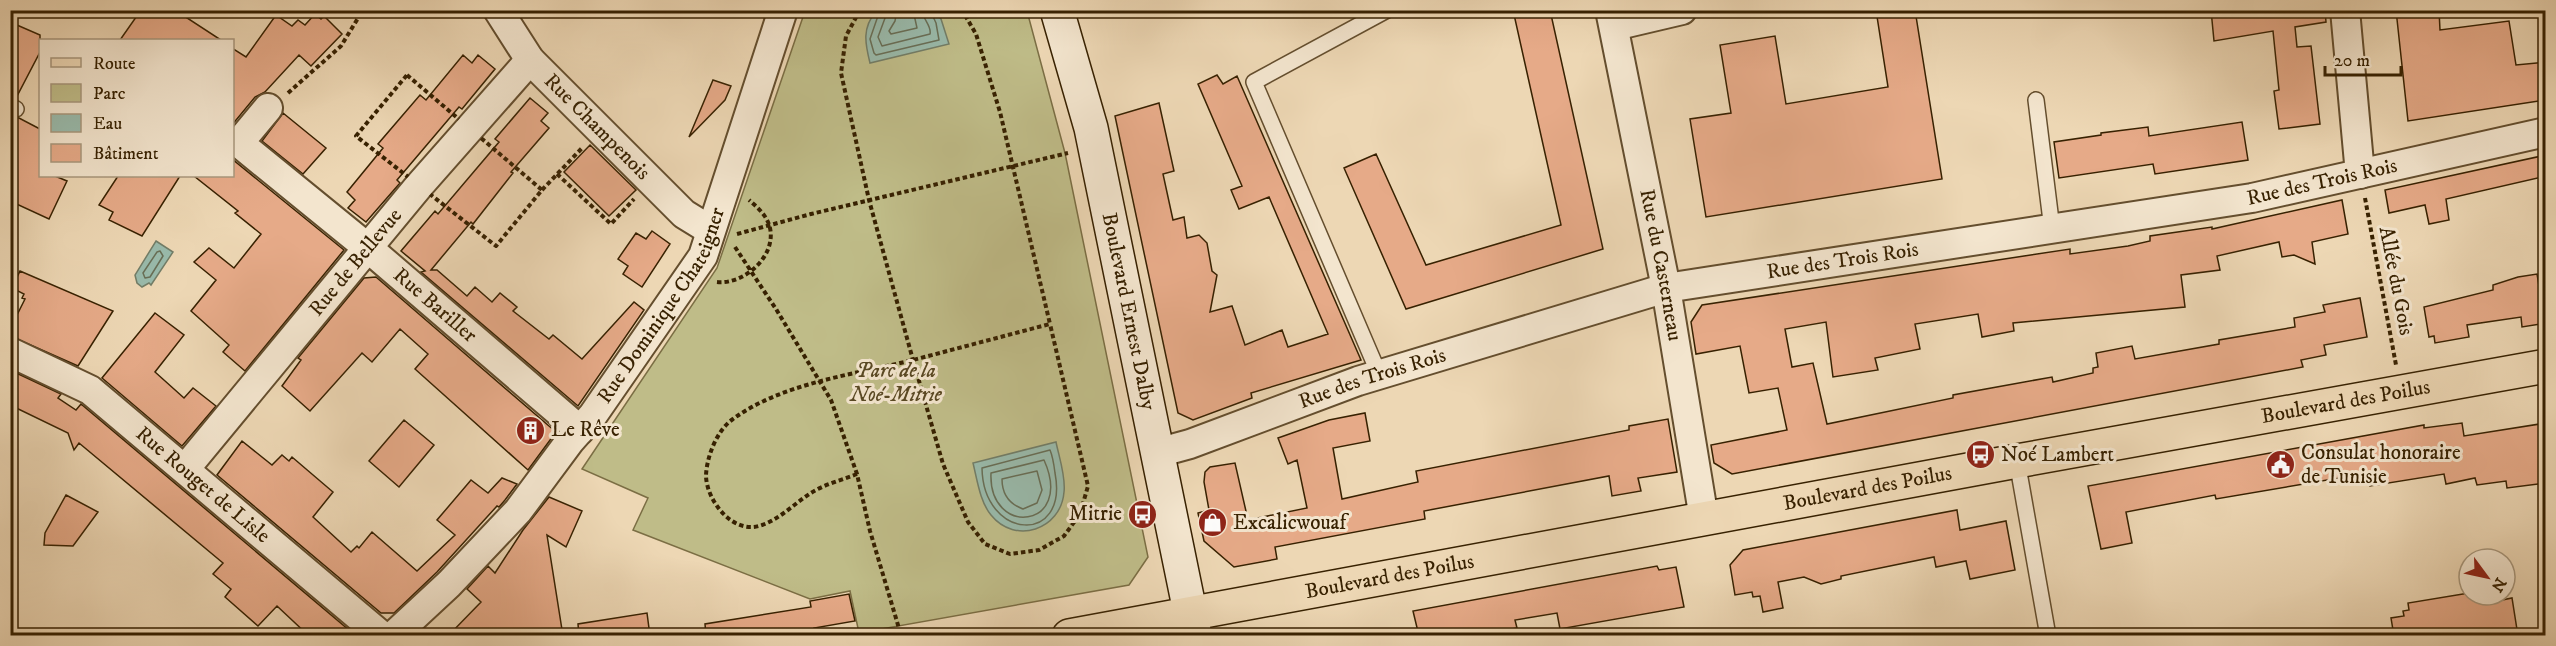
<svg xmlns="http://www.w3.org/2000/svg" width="2556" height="646" font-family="'IM FELL DW Pica',serif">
	<rect width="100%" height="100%" fill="#edd7b4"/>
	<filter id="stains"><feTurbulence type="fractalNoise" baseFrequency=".00333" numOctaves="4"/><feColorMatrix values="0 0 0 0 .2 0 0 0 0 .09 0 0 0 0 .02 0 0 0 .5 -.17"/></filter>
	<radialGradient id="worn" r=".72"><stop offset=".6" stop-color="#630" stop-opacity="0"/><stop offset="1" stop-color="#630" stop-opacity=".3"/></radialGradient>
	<path fill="#bfbc88" stroke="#7b6e44" stroke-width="1.5" d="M805,11H1027L1065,153L1148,557L1129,585L859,633L850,591L810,599L633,530L648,498L582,469L717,268Z"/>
	<path fill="#99baab" stroke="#727d67" stroke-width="1.5" d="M876,11H934L941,19L949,44L870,63C865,43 862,28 876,11Z
		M156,241L173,252L151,285L149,283L142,287L137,283L135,275Z
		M1056,442C1059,457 1066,477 1064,492C1061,530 1015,545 991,515C980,502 977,479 973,463Z"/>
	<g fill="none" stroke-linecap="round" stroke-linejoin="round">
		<path stroke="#686e56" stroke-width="1.5" d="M880,10L870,39L874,53L876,55L939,40L936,23L930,10
			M888,10L878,37L882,46L930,34C932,26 923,20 922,10
			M897,10L895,21L889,31L891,34L917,28L913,10
			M160,251L163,256L150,277L145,278L143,273L157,252Z
			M1050,450C1053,457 1054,465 1055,473C1069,546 983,540 982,468Z
			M1044,460C1075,529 988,538 991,473Z
			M1037,471L1042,490L1037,503L1023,509C1009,504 1002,494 1002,479Z"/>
	</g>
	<path fill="#e6aa88" stroke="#372101" stroke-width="1.5" d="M141,10H175L221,40H120Z
		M1513,10H1550L1603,249L1406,309L1344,168L1376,154L1426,265L1561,225Z
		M1876,10H1915L1942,179L1706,217L1690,119L1731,113L1720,45L1775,36L1786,104L1888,87Z
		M2211,10H2325L2326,22L2295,27L2297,47L2311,46L2320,124L2279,129L2274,91L2279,90L2273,31L2214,41Z
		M2396,10H2439L2440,30L2509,21L2516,65L2546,62V100L2408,121Z
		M315,14L321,19L324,16L342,34L311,66L299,55L265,92L255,97L232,125V48L246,57L276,15L292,26L298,20L305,25Z
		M10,22L40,35V52L16,98L10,96Z
		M463,55L472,63L478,55L495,69L462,109L459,107L397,180L400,183L366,222L348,208L355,200L347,192L383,148L378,144L420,95L426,100Z
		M1217,75L1223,84L1237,76L1361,360L1251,393L1252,398L1193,420L1178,413L1115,116L1159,103L1174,171L1163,174L1173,220L1184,217L1187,238L1199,235L1207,243L1212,271L1217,275L1210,312L1232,306L1245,345L1282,330L1288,347L1328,334L1269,197L1239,209L1231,190L1242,186L1198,84Z
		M713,80L731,86L725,100L689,137Z
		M530,98L548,113L541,121L549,128L511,172L513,173L473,224L471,222L431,270H437L467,296L475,287L492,302L500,293L517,307L513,311L549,339L553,335L582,359L634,302L644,310L578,406L421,272L425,271L401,251L435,211L438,214L499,142L495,139Z
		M283,113L326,148L303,174L262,141Z
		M10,117L19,118L40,129V176H55L67,181L49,219L10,201Z
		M2242,122L2248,160L2155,174L2153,164L2059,178L2054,142L2101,135V133L2148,127L2149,136Z
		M590,145L636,190L609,216L564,172Z
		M2546,155V176L2446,199L2449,220L2429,224L2425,205L2389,213L2385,190Z
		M232,159L344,250L245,371L223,352L229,345L191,311L216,280L194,262L209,248L234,268L261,234L235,213L238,211L194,176H232Z
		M118,176H180L142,236L109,220L113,212L99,205Z
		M2342,200L2348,234L2312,242L2315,264L2294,255L2282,257L2279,242L2217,256L2220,270L2181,275L2185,307L2013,323L2014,331L1982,337L1978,314L1915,324L1920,349L1875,358L1878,370L1833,377L1826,322L1785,329L1792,367L1813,363L1827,424L1953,398V395L2052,377L2053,382L2093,373V368L2098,367L2096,353L2132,346L2135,359L2219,344V340L2295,327L2294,318L2325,312L2323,305L2360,298L2367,337L2324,345L2326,355L2301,360L2303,367L1732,474L1714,463L1711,445L1787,430L1778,388L1749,393L1740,346L1696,354L1691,322L1702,305L2070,249V254L2128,246L2150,241V236L2212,227V229Z
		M652,231L670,244L642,287L623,274L628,266L618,259L636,233L646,239Z
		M20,271L113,311L78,366L10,336V329L25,299L22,298L24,294L12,288Z
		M2537,274L2539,286L2546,285V323L2522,327L2521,317L2467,325L2469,337L2435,343L2434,336L2429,337L2424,307L2493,290V285L2518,277Z
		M376,277L556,432L528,470L415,369L428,354L400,329L372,362L362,353L310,411L282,386L301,360L298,358L364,278Z
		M155,313L184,335L155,372L184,398L193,388L216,406L182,446L102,378Z
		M10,370L61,394L58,398L76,410L81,404L356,636H309L277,606L258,626L225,597L231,589L213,574L223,563L79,443L74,450L68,433L10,405Z
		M1365,413L1370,441L1333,448L1342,499L1418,482L1416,471L1629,430V426L1668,419L1677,472L1638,478L1641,491L1612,496L1609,476L1424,511L1425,519L1275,547L1277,559L1234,567L1204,541L1198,513L1209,510L1204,482L1205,472L1210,467L1235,463L1248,520L1307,508L1297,460L1288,464L1278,438L1329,420Z
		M404,420L434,445L399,487L369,461Z
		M2462,423L2464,436L2546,423V483L2507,488L2506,481L2477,485L2475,478L2446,484L2444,474L2370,486L2368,473L2216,499L2215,495L2126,512L2132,543L2101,549L2088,486L2424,425V428Z
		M242,441L272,465L282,455L289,461L292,457L333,492L313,517L351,552L357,546L359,548L372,532L417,571L455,535L437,520L471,480L488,493L502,478L517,484L505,500L499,507L497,506L437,572L394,613H381L217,475Z
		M66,495L98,512L73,546L44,545L45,533Z
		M549,497L582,511L566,547L547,535L563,636H448L481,602L467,589L488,566L495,573L523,530Z
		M1957,510L1960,530L2006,521L2015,570L1970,579L1966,561L1936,567L1934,557L1841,576V579L1821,584L1804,577L1778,582L1783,608L1763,612L1760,596L1753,597L1752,592L1735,595L1730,565L1743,550Z
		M1657,566L1659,570L1676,567L1684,607L1560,629L1557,613L1515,620L1517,628L1496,632L1497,636H1419L1413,611Z
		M2469,593L2502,595V600L2512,598L2518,636H2394L2391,618L2404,616L2403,611L2409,610L2408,603Z
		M849,594L855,621L814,628L815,633L802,636H706L705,624L811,607L810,601Z
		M647,613L650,636H579L578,624Z"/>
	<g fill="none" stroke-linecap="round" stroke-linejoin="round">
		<defs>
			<path id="lane" d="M2036,100L2052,229
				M10,106L16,109
				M1379,374L1254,82L1387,10
				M2017,461L2048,636"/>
			<g id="street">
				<path id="s1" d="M498,10L530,60L684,214L710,230"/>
				<path id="s2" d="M1610,10L1666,288L1704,519"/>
				<path d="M2345,10L2360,174"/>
				<path d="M1614,26L1682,10"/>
				<path id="s3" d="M268,108L239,143L368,248L580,430"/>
				<path id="s4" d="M10,352L90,390L382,636"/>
				<path id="s5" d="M1157,453L1190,444L1358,381L1666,288L2252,198L2546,132"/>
				<path id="s6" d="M185,469L418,187L530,60"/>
				<path id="s7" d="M393,636L449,584L518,511L570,441L593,415L703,256L783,10"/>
			</g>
			<g id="secondary">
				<path id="s8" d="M1057,10L1091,128L1195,636"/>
			</g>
			<g id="primary">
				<path id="s9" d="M1069,636L2017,461L2546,366"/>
			</g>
		</defs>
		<use href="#lane" stroke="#644e2e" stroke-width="18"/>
		<use href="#street" stroke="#644e2e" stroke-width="32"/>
		<use href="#secondary" stroke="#372101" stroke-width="36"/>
		<use href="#primary" stroke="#372101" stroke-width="36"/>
		<path stroke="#372101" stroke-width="4" stroke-dasharray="4.5 3" stroke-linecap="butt" d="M860,10L846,36L841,73L869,200L913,360L943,464L968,522L985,544L1010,554L1039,550L1064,536L1080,514L1088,486L1050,324
			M407,75L542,190L496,246L356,136Z
			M288,93L341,46L363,10
			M557,174L611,224L634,199
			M542,190L583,147
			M2365,198L2396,365
			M737,234L811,214L1068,153
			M735,247L776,309L831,400L857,474L870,531L898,625L900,634L890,636
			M717,282C746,285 781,252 768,222C764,213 756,206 749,200
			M857,474C842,480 825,484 811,493C795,503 780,519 762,525C733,536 706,500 706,475C707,456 717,430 733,419C782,383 856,374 913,360C959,348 1004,336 1050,324L1000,112L976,34L962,10"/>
		<use href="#lane" stroke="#f3e5ce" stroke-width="15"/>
		<use href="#street" stroke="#f3e5ce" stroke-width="28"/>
		<use href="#secondary" stroke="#f3e5ce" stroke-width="33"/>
		<use href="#primary" stroke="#edd7b4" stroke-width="33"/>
	</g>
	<defs>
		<symbol id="building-disc" viewBox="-11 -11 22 22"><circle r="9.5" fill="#8f2418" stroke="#f3e5ce"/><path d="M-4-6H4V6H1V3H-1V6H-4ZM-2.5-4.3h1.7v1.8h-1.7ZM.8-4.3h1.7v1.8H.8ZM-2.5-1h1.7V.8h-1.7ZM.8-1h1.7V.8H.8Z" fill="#fff"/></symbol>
		<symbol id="bus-disc" viewBox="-11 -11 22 22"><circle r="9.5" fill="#8f2418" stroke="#f3e5ce"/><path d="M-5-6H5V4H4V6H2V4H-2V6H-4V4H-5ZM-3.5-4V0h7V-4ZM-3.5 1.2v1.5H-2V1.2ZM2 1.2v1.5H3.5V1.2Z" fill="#fff"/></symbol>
		<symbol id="civic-disc" viewBox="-11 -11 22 22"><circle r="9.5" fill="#8f2418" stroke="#f3e5ce"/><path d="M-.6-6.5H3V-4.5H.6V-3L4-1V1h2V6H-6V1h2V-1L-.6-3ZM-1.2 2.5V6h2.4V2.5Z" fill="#fff"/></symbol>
		<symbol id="shop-disc" viewBox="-11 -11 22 22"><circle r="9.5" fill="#8f2418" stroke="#f3e5ce"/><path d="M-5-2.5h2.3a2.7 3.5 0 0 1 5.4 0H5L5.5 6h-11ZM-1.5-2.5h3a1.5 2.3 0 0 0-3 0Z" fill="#fff"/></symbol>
	</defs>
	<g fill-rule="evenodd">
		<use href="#building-disc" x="514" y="414" width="33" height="33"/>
		<use href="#bus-disc" x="1964" y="438" width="33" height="33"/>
		<use href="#civic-disc" x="2264" y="448" width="33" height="33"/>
		<use href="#bus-disc" x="1126" y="498" width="33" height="33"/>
		<use href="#shop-disc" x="1196" y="506" width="33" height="33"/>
	</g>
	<g text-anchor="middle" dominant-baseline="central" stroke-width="6" stroke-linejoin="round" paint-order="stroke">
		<g font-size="21" fill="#372101" stroke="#f3e5ce">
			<text stroke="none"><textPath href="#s1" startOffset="154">Rue Champenois</textPath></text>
			<text stroke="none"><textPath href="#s5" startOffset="1200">Rue des Trois Rois</textPath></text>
			<text stroke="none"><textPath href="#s5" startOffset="714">Rue des Trois Rois</textPath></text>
			<text stroke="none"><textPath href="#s6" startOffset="268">Rue de Bellevue</textPath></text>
			<text stroke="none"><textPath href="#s2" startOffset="260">Rue du Casterneau</textPath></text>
			<text transform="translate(2396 281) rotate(79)">Allée du Gois</text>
			<text stroke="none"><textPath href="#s7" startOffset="429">Rue Dominique Chateigner</textPath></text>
			<text stroke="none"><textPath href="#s3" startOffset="300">Rue Bariller</textPath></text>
			<text stroke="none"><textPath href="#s8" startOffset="310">Boulevard Ernest Dalby</textPath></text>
			<text stroke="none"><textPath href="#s5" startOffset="228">Rue des Trois Rois</textPath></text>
			<text stroke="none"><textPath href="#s9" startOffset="1298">Boulevard des Poilus</textPath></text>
			<text stroke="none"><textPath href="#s4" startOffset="236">Rue Rouget de Lisle</textPath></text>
			<text stroke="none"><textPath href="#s9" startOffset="812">Boulevard des Poilus</textPath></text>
			<text stroke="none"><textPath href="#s9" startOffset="326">Boulevard des Poilus</textPath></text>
		</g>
		<g font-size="21" font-style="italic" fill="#594823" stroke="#f3e5ce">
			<text x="896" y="371">Parc de la<tspan x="896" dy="24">Noé-Mitrie</tspan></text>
		</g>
		<g font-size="21" fill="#372101" stroke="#f3e5ce" text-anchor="start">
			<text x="551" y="430">Le Rêve</text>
			<text x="2301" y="453">Consulat honoraire<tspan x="2301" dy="24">de Tunisie</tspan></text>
			<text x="2001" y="455">Noé Lambert</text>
			<text x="1122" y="514" text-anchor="end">Mitrie</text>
			<text x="1233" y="523">Excalicwouaf</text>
		</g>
	</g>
	<rect width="2556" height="646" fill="none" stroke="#edd7b4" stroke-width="36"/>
	<rect x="12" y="12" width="2532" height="622" fill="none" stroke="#372101" stroke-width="3"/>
	<rect x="18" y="18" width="2520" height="610" fill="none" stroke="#372101" stroke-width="1.5"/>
	<rect x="39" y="39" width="195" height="138" fill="#f3e5ce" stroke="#a8977c" stroke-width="1.5"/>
	<rect x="51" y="58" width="30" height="9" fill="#edd7b4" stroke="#a8977c" stroke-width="1.5"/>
	<text x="93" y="69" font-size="18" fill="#372101">Route</text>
	<rect x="51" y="84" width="30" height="18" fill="#bfbc88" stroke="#a8977c" stroke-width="1.5"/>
	<text x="93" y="99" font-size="18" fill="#372101">Parc</text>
	<rect x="51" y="114" width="30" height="18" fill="#99baab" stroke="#a8977c" stroke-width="1.5"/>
	<text x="93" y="129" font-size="18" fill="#372101">Eau</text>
	<rect x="51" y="144" width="30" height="18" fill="#e6aa88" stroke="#a8977c" stroke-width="1.5"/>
	<text x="93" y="159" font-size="18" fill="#372101">Bâtiment</text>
	<g transform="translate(2487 577) rotate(123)"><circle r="28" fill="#f3e5ce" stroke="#a8977c" stroke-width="1.5"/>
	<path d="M0-4.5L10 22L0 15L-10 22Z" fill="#8f2418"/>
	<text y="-9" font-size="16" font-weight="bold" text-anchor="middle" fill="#372101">N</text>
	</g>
	<path d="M2325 66v9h76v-9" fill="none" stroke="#372101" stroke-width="3"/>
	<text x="2334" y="66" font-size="18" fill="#372101" stroke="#f3e5ce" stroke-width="4.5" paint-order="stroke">20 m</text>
	<rect width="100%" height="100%" filter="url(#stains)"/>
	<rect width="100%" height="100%" fill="url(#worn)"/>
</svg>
